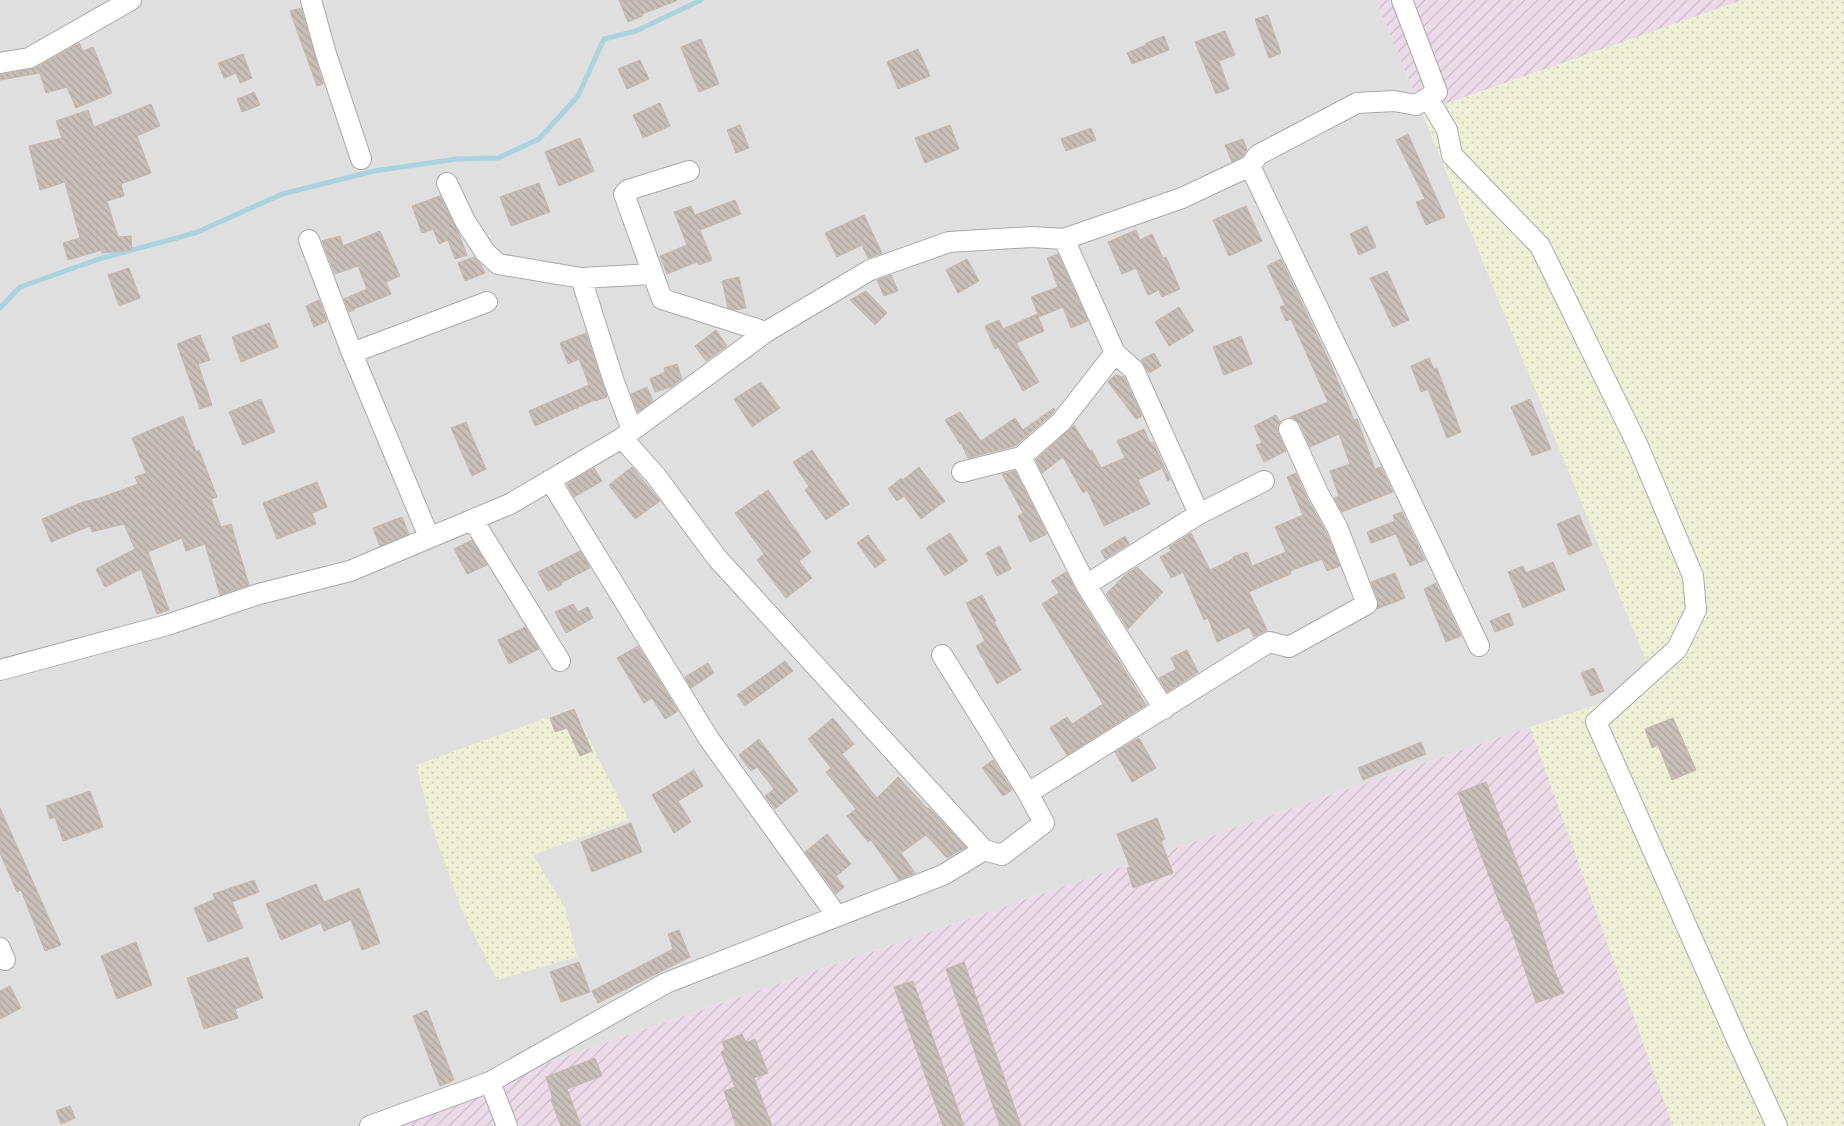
<svg xmlns="http://www.w3.org/2000/svg" width="1844" height="1126" font-family="'Nunito Sans',sans-serif">
	<defs>
		<pattern id="industrial-furrows" width="10" height="10" patternUnits="userSpaceOnUse" patternTransform="scale(1.25)"><rect width="10" height="10" fill="#ebdbe8"/><path d="M-1 1l2-2M0 10L10 0M9 11l2-2" fill="none" stroke="#c9bcc7"/></pattern>
		<pattern id="farmland-dots" width="8" height="8" patternUnits="userSpaceOnUse" patternTransform="scale(1.25)"><rect width="8" height="8" fill="#eef0d5"/><path d="M2 2h.1M6 6h.1" fill="none" stroke="#ccceb7" stroke-width="1.8" stroke-linecap="round"/></pattern>
		<pattern id="building-back-hatch" width="6" height="6" patternUnits="userSpaceOnUse" patternTransform="scale(1.25)"><rect width="6" height="6" fill="#c7bfb8"/><path d="M-1 5l2 2M0 0l6 6M5-1l2 2" fill="none" stroke="#aba49e"/></pattern>
	</defs>
	<rect width="100%" height="100%" fill="#f2efe9"/>
	<path fill="#e0dfdf" d="M0,0H1376L1656,685L1530,727L362,1126H0Z"/>
	<path fill="url(#industrial-furrows)" d="M1376,0H1743L1422,112Z
		M1530,727L1673,1126H362Z"/>
	<path fill="url(#farmland-dots)" d="M1743,0H1844V1126H1673L1530,727L1656,685L1422,112Z
		M574,708L629,820L533,855L565,907L577,957L497,980L462,911L431,824L416,765Z"/>
	<g fill="none" stroke-linecap="round" stroke-linejoin="round">
		<path stroke="#aad3df" stroke-width="5" d="M0,308L20,287L99,259L195,233L282,194L374,171L457,159L498,158L539,139L578,96L604,39L636,31L701,0"/>
	</g>
	<path fill="url(#building-back-hatch)" stroke="#c4b6ab" d="M619,0H676V1L642,14V16L628,22Z
		M301,8L323,84L317,86L290,11Z
		M1268,15L1281,53L1269,58L1255,19Z
		M1225,31L1235,55L1219,61L1229,89L1216,94L1195,42Z
		M1164,36L1169,50L1132,64L1127,53L1146,45V43Z
		M701,39L719,84L699,92L681,47Z
		M79,43L83,51L93,47L112,93L76,108L67,87L46,93L40,73L0,80V75L35,68Z
		M918,49L930,76L898,89L887,62Z
		M243,54L252,78L240,83L236,73L224,78L218,63Z
		M640,60L649,79L627,89L618,69Z
		M254,92L260,105L242,112L237,99Z
		M660,103L670,126L643,138L633,115Z
		M151,104L160,126L137,136L151,173L121,184L124,196L107,201L118,237L131,236L132,250L102,253V250L68,260L63,243L80,238L65,182L40,190L29,146L62,138L56,121L88,110L94,127Z
		M740,125L749,148L736,153L727,130Z
		M950,125L959,149L925,163L915,138Z
		M1091,128L1096,140L1066,151L1061,139Z
		M1408,134L1445,217L1426,225L1416,202L1425,199L1396,140Z
		M580,138L594,171L559,186L545,152Z
		M1243,139L1247,150L1242,157L1232,162L1225,145Z
		M539,183L550,212L511,226L500,197Z
		M440,196L459,234L467,255L455,259L448,240L439,244L433,229L422,233L412,206Z
		M735,200L741,214L700,230L712,260L699,265L697,262L667,274L660,256L687,245L674,212L691,206L695,215Z
		M1246,206L1262,241L1229,256L1213,220Z
		M864,215L882,253L868,258L862,245L837,257L825,233Z
		M1367,226L1376,247L1359,255L1350,234Z
		M1136,230L1140,240L1152,234L1163,258L1166,257L1180,289L1162,297L1159,290L1148,295L1136,268L1122,274L1108,242Z
		M380,231L400,276L386,282L391,294L354,309V310L349,312L344,299L367,289L358,266L335,274L322,241L340,236L343,246Z
		M1058,254L1088,321L1071,328L1063,307L1039,317L1031,297L1058,287L1047,258Z
		M474,257L481,265L485,273L465,281L458,263Z
		M967,259L979,281L958,293L946,270Z
		M1281,259L1332,367L1354,420L1357,419L1375,469L1381,467L1393,492L1342,512L1334,498L1339,496L1330,471L1350,464L1339,434L1310,447L1300,424L1295,419L1290,417L1328,402L1291,319L1286,321L1280,307L1285,305L1267,266Z
		M129,268L140,298L119,306L108,275Z
		M1387,271L1409,320L1393,327L1370,278Z
		M891,275L898,291L884,296L877,280Z
		M739,277L746,308L736,310L728,308L722,281Z
		M866,291L887,313L875,325L850,300Z
		M319,300L327,321L314,327L306,306Z
		M1179,307L1194,331L1169,346L1155,322Z
		M1037,314L1044,331L1016,343L1039,382L1023,391L998,347L995,349L985,326L999,320L1003,329Z
		M269,323L278,347L241,362L232,337Z
		M716,330L727,346L706,361L695,346Z
		M586,333L607,397L595,401V400L535,426L529,411L589,385L579,359L568,364L560,343Z
		M200,335L210,360L198,364L212,405L200,409L177,344Z
		M1241,336L1252,364L1224,375L1213,347Z
		M1154,353L1161,366L1149,373L1141,360Z
		M1429,358L1434,369L1437,368L1461,432L1447,438L1428,389L1421,392L1411,366Z
		M677,364L682,379L671,387L655,392L650,379L665,372L664,368Z
		M1115,375L1124,377L1142,416L1136,419L1108,382Z
		M761,382L780,408L752,427L734,399Z
		M647,387L653,401L638,412L631,394Z
		M261,399L275,432L243,445L229,412Z
		M1530,399L1551,449L1532,456L1511,407Z
		M1054,408L1055,410L1052,414L1015,446L968,458L961,443L960,444L945,420L960,412L981,441L1015,418L1023,430Z
		M1276,415L1279,421H1281L1277,427L1278,433L1286,451L1264,462L1256,445L1262,443L1254,426Z
		M183,416L196,452L199,450L217,497L211,499L221,527L231,524L249,585L220,595L205,544L186,551L182,538L148,552L169,610L157,614L141,569L105,587L96,569L135,549L124,524L92,532L90,526L51,542L42,519L83,502L100,498L138,484L135,477L146,473L132,438Z
		M466,422L486,469L472,476L451,428Z
		M1074,425L1090,451L1092,450L1101,468L1125,458L1117,441L1144,429L1150,443L1153,442L1170,480L1168,481L1162,468L1138,480L1150,504L1104,526L1087,490L1083,493L1063,457L1042,473L1036,460Z
		M812,450L849,504L826,520L805,490L809,487L793,462Z
		M632,467L660,501L635,519L609,485Z
		M919,467L945,501L921,519L904,496L897,501L888,489L901,478L903,480Z
		M594,468L602,481L574,497L567,484Z
		M1015,471L1047,534L1030,542L1018,516L1023,513L1002,474Z
		M1296,473L1307,498L1326,532L1340,566L1327,571L1322,559L1290,571L1291,574L1249,592L1267,630L1254,637L1249,627L1217,642L1208,618L1204,620L1183,572L1171,578L1160,557L1171,551L1169,547L1191,533L1210,570L1233,559V557L1247,552L1252,566L1286,552L1275,527L1303,515L1287,477Z
		M317,482L327,507L312,513L316,524L277,539L263,503Z
		M768,490L811,552L799,561L812,578L786,598L757,560L764,554L735,513Z
		M1402,512L1425,560L1410,566L1396,534L1371,543L1367,532L1395,521L1393,515Z
		M1579,515L1592,545L1569,555L1557,524Z
		M402,517L409,534L380,546L373,528Z
		M950,533L968,561L945,576L926,548Z
		M868,535L886,560L875,568L857,543Z
		M1125,536L1129,544L1105,559L1101,551Z
		M472,540L487,565L467,574L454,549Z
		M1000,546L1011,569L997,576L986,553Z
		M580,551L590,568L561,583L562,585L548,591L538,572Z
		M1553,562L1565,590L1523,608L1508,572L1523,566L1526,573Z
		M1137,567L1163,592L1128,629L1106,594L1125,575Z
		M1066,572L1076,591L1146,705L1067,755L1050,728L1067,717L1072,724L1103,704L1042,604L1059,593L1051,581Z
		M1395,573L1405,598L1377,609L1378,600L1371,582Z
		M1436,583L1461,636L1446,642L1424,589Z
		M982,595L996,621L994,622L1021,670L997,684L976,646L985,641L966,603Z
		M573,604L578,612L588,607L593,618L566,633L555,612Z
		M1509,613L1514,625L1495,632L1490,621Z
		M525,627L539,649L509,664L498,640Z
		M638,646L678,711L665,719L652,698L644,703L617,658Z
		M1187,650L1198,672L1167,692L1159,678L1176,669L1171,658Z
		M785,661L793,671L745,706L737,695Z
		M708,663L714,673L691,688L685,677Z
		M1594,668L1604,691L1591,696L1581,673Z
		M574,709L592,751L580,756L567,728L555,732L550,718Z
		M833,718L854,744L842,754L877,798L898,777L928,809L929,808L966,847L947,858L926,835L901,853L915,873L899,880L871,840L868,842L847,816L856,809L826,772L831,768L808,739Z
		M1673,718L1696,770L1672,780L1658,745L1652,748L1645,729Z
		M1139,738L1156,768L1132,782L1115,752Z
		M759,739L798,791L775,809L765,796L774,789L757,767L751,771L739,755Z
		M1421,742L1426,754L1363,780L1358,768Z
		M993,760L1012,790L1003,796L982,768Z
		M694,770L703,786L678,801L691,822L674,833L652,795Z
		M1486,782L1535,910L1554,970L1564,993L1536,1003L1508,920L1506,921L1458,793Z
		M90,791L103,827L63,841L55,817L50,819L46,806Z
		M0,808L61,945L45,951L21,890L17,892L0,853Z
		M1157,818L1165,839L1161,841L1173,873L1133,888L1127,868L1130,867L1117,834Z
		M631,823L642,852L592,872L581,842Z
		M827,834L851,864L836,876L844,887L836,894L805,852Z
		M254,880L259,892L232,902L243,928L208,942L194,908L215,899L213,894Z
		M316,884L324,902L359,888L380,943L362,950L351,920L324,931L321,923L281,940L266,904Z
		M679,930L690,957L598,1003L592,991L673,949L668,934Z
		M136,942L152,985L117,999L101,956Z
		M248,957L263,998L235,1009L238,1018L204,1029L187,978Z
		M579,962L590,992L561,1002L550,972Z
		M964,962L1021,1126H1000L946,969Z
		M913,981L964,1126H943L894,987Z
		M10,986L21,1008L0,1019V991Z
		M427,1010L454,1080L440,1086L413,1016Z
		M742,1034L746,1043L755,1039L768,1073L754,1078L772,1126H736L724,1091L735,1087L721,1052L725,1050L722,1042Z
		M595,1058L602,1076L567,1089L581,1126H561L551,1100L553,1099L546,1077Z
		M70,1106L75,1118L61,1124L56,1111Z"/>
	<g fill="none" stroke-linecap="round" stroke-linejoin="round">
		<defs>
			<path id="minor" d="M311,0L326,54L361,159
				M0,63L29,58L131,0
				M1428,98L1447,130L1452,155L1540,246L1638,446L1693,576L1696,610L1677,649L1596,722L1738,1042L1777,1126
				M1250,166C1326,326 1404,485 1479,646
				M689,171L628,190L624,194L662,299L766,332
				M447,183L465,221L485,252L498,264L581,278L653,274
				M1064,239L1115,353L1134,370L1199,514
				M309,240L352,353L429,537
				M581,278L614,382L632,430
				M352,353L487,302
				M622,438L656,476L717,558L984,850
				M1021,457L1086,585L1164,709
				M962,472L1021,457L1061,422L1115,353
				M550,480L709,739L837,916
				M473,520L560,661
				M1086,585L1199,514L1264,481
				M942,655L1028,793
				M0,670L167,625L259,594L350,571L510,504L622,438L766,332L870,270L949,242L1032,237L1064,239L1182,198L1250,166L1258,155L1357,103L1394,101L1416,105L1437,92L1402,0
				M0,948L5,960
				M490,1082L507,1126
				M370,1126L490,1082L666,983L943,875L984,850L1002,855L1044,823L1028,793L1269,642L1289,647L1367,604L1337,527L1318,493L1289,429"/>
		</defs>
		<use href="#minor" stroke="#a9a9a9" stroke-width="22"/>
		<use href="#minor" stroke="#fff" stroke-width="20"/>
	</g>
</svg>
